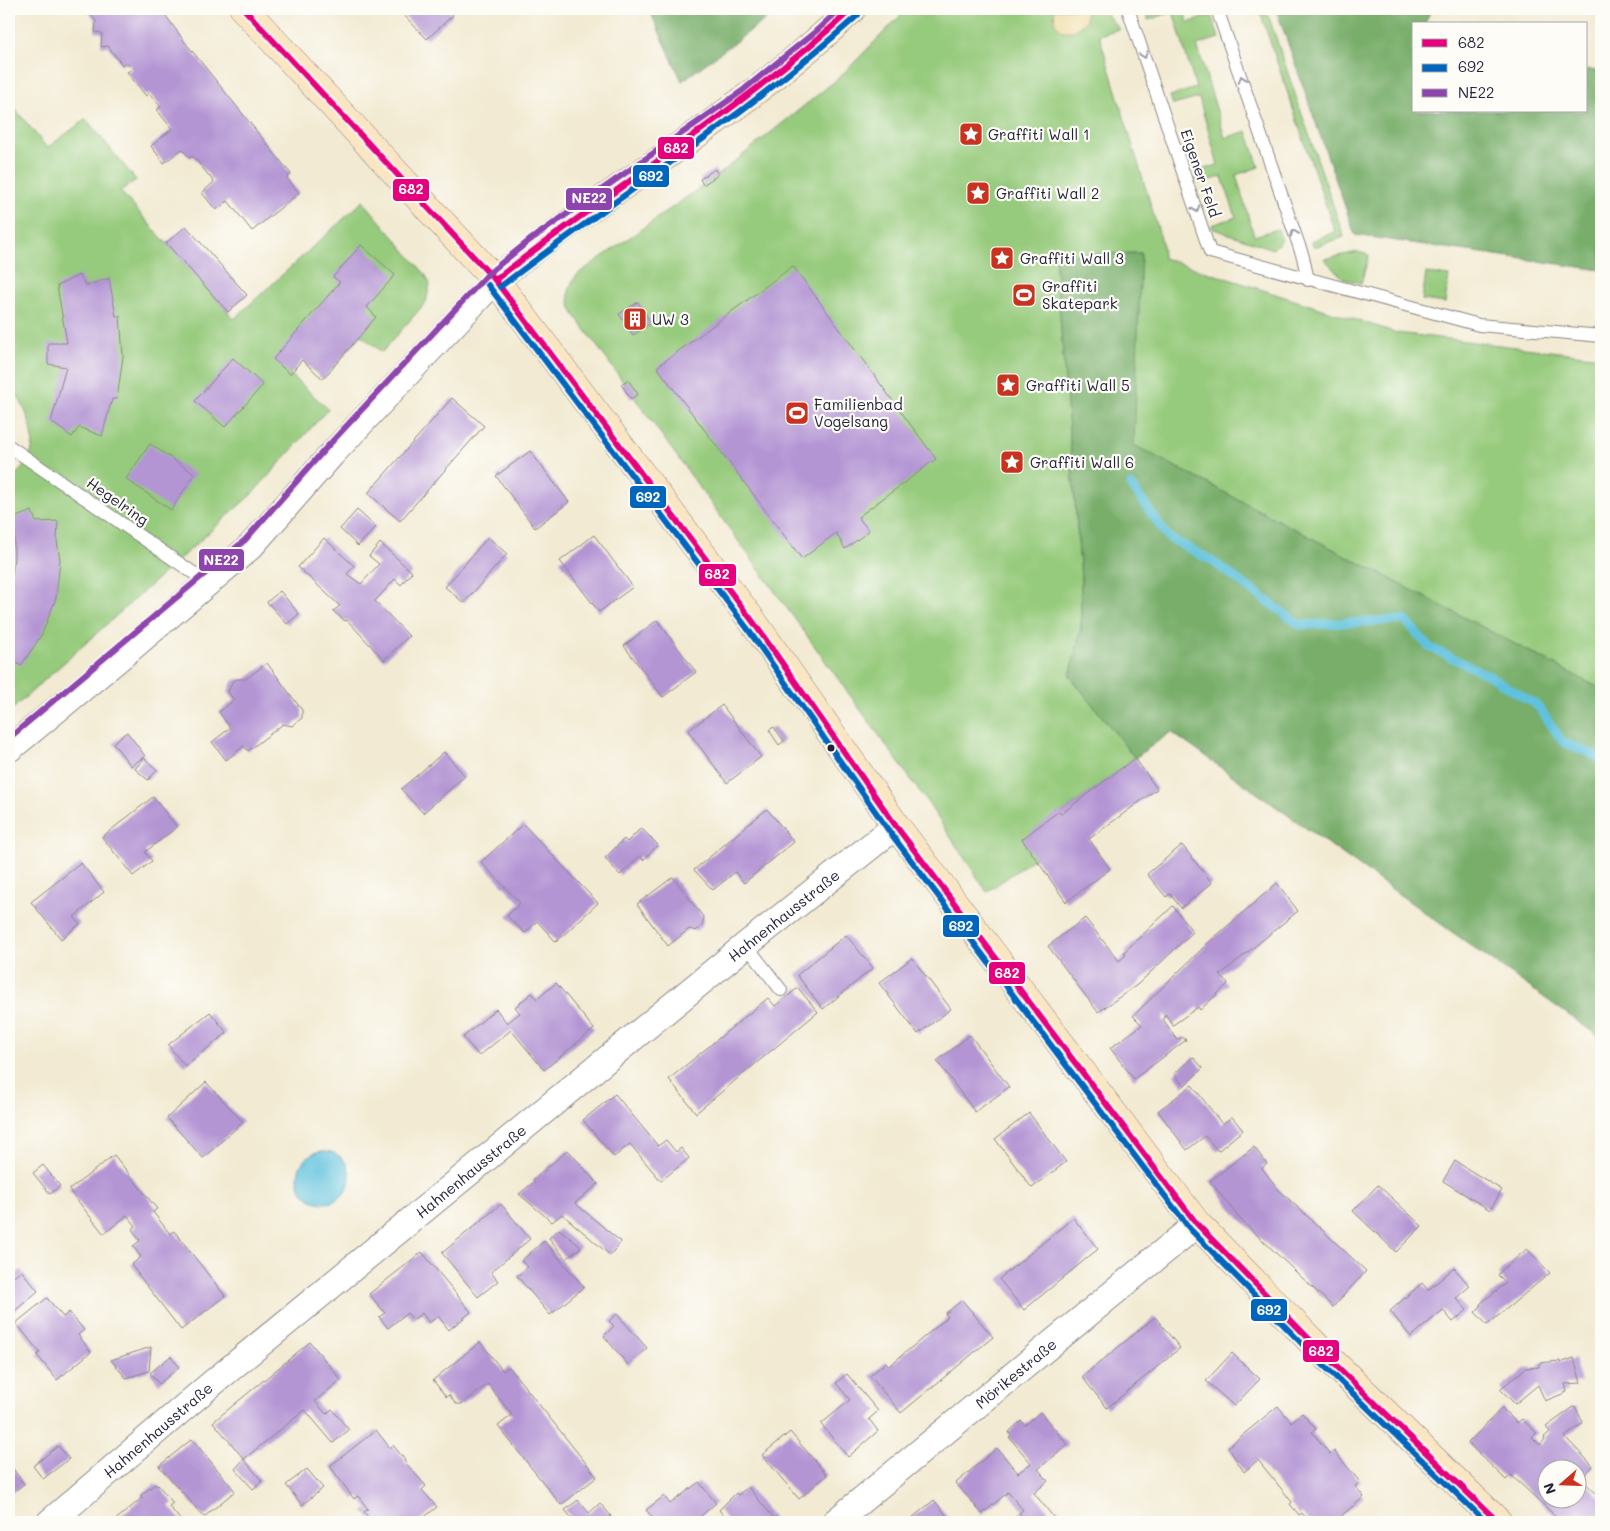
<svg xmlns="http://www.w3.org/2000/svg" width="1610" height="1531" viewBox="0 0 1610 1531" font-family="Mali,sans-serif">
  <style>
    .green { fill: #96ca7b; stroke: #5c765b }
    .forest { fill: #78ae6b; stroke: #4d6853 }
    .sand { fill: #eeda9e; stroke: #887e6c }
    .water { fill: #60c2de; stroke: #41728c }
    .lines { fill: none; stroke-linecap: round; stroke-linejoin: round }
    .stream { stroke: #60c2de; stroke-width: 9 }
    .building { fill: #b495d4; fill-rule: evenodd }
    .lane-casing { stroke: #8a8686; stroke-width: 14 }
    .street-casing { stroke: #8a8686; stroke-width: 28 }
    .secondary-casing { stroke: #8a8686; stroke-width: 29 }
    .lane { stroke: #fff; stroke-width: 12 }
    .street { stroke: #fff; stroke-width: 26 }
    .secondary { stroke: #fbe6c4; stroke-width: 28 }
    .bus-1-casing { stroke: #fdfcf7; stroke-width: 10 }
    .bus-2-casing { stroke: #fdfcf7; stroke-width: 10 }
    .bus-3-casing { stroke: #fdfcf7; stroke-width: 10 }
    .bus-1 { stroke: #e5007d; stroke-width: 6 }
    .bus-2 { stroke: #0065bd; stroke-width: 6 }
    .bus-3 { stroke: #8e44ad; stroke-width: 6 }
    .oneway { stroke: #9c9ca7 }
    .bus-dot { fill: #22223b; stroke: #fdfcf7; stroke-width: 2 }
    .labels { text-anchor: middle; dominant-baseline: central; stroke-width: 4.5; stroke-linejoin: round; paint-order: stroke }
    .poi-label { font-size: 15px; fill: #22223b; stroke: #fdfcf7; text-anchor: start }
    .street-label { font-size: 15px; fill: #22223b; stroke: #fdfcf7 }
    .line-badge { stroke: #fdfcf7; stroke-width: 2 }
    .badge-label { font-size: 14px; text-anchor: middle; font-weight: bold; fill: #fff }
  </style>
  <rect width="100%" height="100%" fill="#fdfcf7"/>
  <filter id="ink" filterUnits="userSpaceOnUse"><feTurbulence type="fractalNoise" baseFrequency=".02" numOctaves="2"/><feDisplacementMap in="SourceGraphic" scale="10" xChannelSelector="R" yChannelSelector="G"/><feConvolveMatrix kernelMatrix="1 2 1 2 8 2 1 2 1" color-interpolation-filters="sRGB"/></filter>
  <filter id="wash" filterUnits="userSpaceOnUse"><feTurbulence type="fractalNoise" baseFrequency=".0096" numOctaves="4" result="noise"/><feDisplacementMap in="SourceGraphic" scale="20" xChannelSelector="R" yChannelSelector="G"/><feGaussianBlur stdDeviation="1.12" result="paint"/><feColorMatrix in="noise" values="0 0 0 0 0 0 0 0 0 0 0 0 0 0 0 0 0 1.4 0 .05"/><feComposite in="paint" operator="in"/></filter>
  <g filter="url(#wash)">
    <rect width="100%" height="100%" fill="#f2ead2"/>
    <g class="green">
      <path d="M907 9H1102L1119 29 1099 35 1162 242 1163 258 1397 333 1601 357V689L1133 445 1141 253 1055 255 1081 578V628L1070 676 1135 758 1061 814 1036 857 987 892 928 803 574 314C566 300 567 286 578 274L718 175 840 77Z"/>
      <path d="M1148 9H1183L1188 23 1211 15 1219 38 1197 45 1225 138 1247 131 1259 167 1236 175 1254 236 1278 229 1282 240 1273 249 1211 228 1212 225 1236 217 1222 177 1197 183 1194 172 1218 165 1199 98 1173 105 1170 96 1196 88 1173 12 1148 20Z"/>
      <path d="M1259 9H1266L1344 237 1314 247 1311 241 1335 232Z"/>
      <path d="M9 101 47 148 86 119 136 180 120 191 234 319 363 201 425 274 430 284 426 302 382 352 361 335 323 379 302 360 290 374 328 409 254 492 9 712V479C52 453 27 412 9 380Z"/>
      <path d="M1358 252 1369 255 1361 283 1344 279 1324 259Z"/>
      <path d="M1426 273 1449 276 1445 303 1422 300Z"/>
    </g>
    <g class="forest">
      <path d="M649 9H780L682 81Z"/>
      <path d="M1276 9H1431L1425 24H1414V111H1586V69L1601 72V270L1355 235Z"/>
      <path d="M1141 253 1134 445 1601 689V1038L1171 732 1135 758 1070 676 1081 628V578L1055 255Z"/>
    </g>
    <path class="sand" d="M1054 9H1086V21L1074 31H1063L1055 24Z"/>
    <circle class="water" cx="324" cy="1177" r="26"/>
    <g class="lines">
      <path class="stream" d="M1131 485 1168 537 1212 561 1300 625 1405 620 1429 647 1488 675 1538 706 1563 742 1601 758"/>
    </g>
    <g id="blocks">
      <g class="building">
        <path d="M86 9H161L184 41 291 174 287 178 299 193 252 231 228 201 216 210 202 193 214 182 193 156 190 158 182 149 164 163 151 146 172 129 157 110 161 107 149 93 146 96 127 72 131 70 130 65 125 63 122 65 108 46 101 47 102 33 95 32 96 21Z"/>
        <path d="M398 9H447L453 15 427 39Z"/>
        <path d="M715 169 718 175 703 185 700 179Z"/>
        <path d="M186 226 247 295 228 312 166 243Z"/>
        <path d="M361 245 395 275 367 307 376 317 323 379 302 360 290 374 273 359 340 282 333 277Z"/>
        <path d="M793 266 936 459 858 517 869 531 845 549 836 533 802 559 657 367Z"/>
        <path d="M79 275 86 286 109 278 116 316H120L123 356 117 399H112L102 436 79 427 72 437 51 422 66 367 48 364V343H67L57 286Z"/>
        <path d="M638 302 651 323 633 335 619 314Z"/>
        <path d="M233 358 263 385 225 427 195 401Z"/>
        <path d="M628 380 638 394 631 399 621 384Z"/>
        <path d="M452 398 484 426 400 521 368 493Z"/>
        <path d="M150 444 195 474 171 510 126 479Z"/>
        <path d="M530 451 569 502 535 528 496 476Z"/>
        <path d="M357 510 376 527 358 546 340 529Z"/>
        <path d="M32 511 36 522 58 521 57 541 60 560 56 598 42 634 21 666 9 658V576H12L14 556V518Z"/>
        <path d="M594 535 633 587 599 612 560 561Z"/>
        <path d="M488 537 507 554 464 603 445 587Z"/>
        <path d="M324 538 354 566 347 574 361 584 379 564 369 556 380 543 412 572 401 585 395 579 375 601 409 636 384 660 347 620 345 621 333 611 340 606 298 567Z"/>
        <path d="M280 591 299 614 287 624 267 602Z"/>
        <path d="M657 620 696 672 663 697 624 646Z"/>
        <path d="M267 663 302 710V718L292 726 283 724 248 751 244 746 226 760 212 742 230 728 219 712 234 700 228 692 232 682 237 679H246Z"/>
        <path d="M722 705 761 757 727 783 688 731Z"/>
        <path d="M774 727 784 741 779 745 769 730Z"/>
        <path d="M127 732 145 756 131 766 113 743Z"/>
        <path d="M444 752 465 776 423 813 401 789Z"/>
        <path d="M144 758 157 770 148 780 135 769Z"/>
        <path d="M1135 758 1157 789 1089 839 1110 869 1066 902 1022 839 1059 811 1061 814Z"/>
        <path d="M153 797 177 827 145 852 152 861 133 876 102 837Z"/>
        <path d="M767 809 794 842 744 883 735 872 713 890 694 870Z"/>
        <path d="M523 824 598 903 556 942 537 921 525 933 507 916 520 903 481 862Z"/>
        <path d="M641 828 658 845 643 860 640 856 620 875 605 858 624 839 627 842Z"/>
        <path d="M1182 845 1212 883 1181 908 1170 894 1166 897 1147 874Z"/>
        <path d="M9 856 14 863 9 868Z"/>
        <path d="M81 863 104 892 74 917 80 924 61 939 31 902Z"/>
        <path d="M673 877 704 918 702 926 696 931 689 929 668 946 637 904Z"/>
        <path d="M1277 883 1298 911 1220 975 1228 984 1200 1010 1198 1007 1173 1025 1165 1014 1163 1019 1177 1040 1182 1037 1186 1040 1134 1079 1110 1048 1142 1025 1133 1016 1207 944Z"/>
        <path d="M1173 906 1193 932 1137 985 1098 1012 1048 946 1085 918 1119 961 1126 955 1124 952Z"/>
        <path d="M846 935 873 968 823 1009 797 975Z"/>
        <path d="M912 958 951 1009 918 1034 879 983Z"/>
        <path d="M556 983 594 1029 544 1070 511 1030 479 1056 463 1037 496 1009 507 1023 520 1013 515 1007 532 993 537 999Z"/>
        <path d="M798 988 818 1012 696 1113 669 1079 768 998 775 1006Z"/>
        <path d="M210 1012 227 1033 185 1066 168 1045Z"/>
        <path d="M970 1035 1009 1087 975 1112 937 1061Z"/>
        <path d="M1193 1057 1203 1068 1184 1086 1174 1074Z"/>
        <path d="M206 1082 243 1122 203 1158 167 1118Z"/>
        <path d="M1192 1085 1222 1124 1232 1117 1243 1130 1218 1151 1205 1136 1187 1150 1158 1111Z"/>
        <path d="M615 1094 658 1146 666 1140 676 1152 681 1148 689 1158 661 1181 630 1144 614 1157 583 1120Z"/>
        <path d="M1029 1113 1066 1162 1032 1188 995 1139Z"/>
        <path d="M1254 1147 1267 1164 1262 1168 1278 1189 1366 1271 1333 1307 1239 1218 1210 1181Z"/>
        <path d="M568 1150 598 1184 575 1203 621 1242 610 1255 562 1214 552 1222 519 1194 534 1182 533 1180Z"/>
        <path d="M114 1155 157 1209 153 1212 170 1234 174 1231 225 1296 181 1330 131 1265 141 1257 133 1246 140 1241 132 1229 136 1226 127 1215 104 1234 69 1190Z"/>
        <path d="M1455 1161 1502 1190 1490 1210 1443 1181Z"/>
        <path d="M43 1165 60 1186 50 1194 33 1173Z"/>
        <path d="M1378 1185 1422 1226 1396 1252 1353 1211Z"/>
        <path d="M501 1204 530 1239 491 1272 498 1281 478 1297 442 1253Z"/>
        <path d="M1073 1218 1098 1249 1024 1310 999 1279Z"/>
        <path d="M559 1229 581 1247 566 1259 549 1238Z"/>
        <path d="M544 1241 584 1287 550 1315 517 1276 528 1267 521 1261Z"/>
        <path d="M1527 1249 1550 1273 1487 1325 1475 1312 1481 1306 1480 1304 1506 1283 1498 1275 1502 1270Z"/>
        <path d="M422 1252 471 1312 449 1330 438 1316 429 1323 422 1313 413 1320 407 1313 388 1328 379 1317 385 1313 369 1294Z"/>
        <path d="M1454 1268 1470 1286 1456 1298 1467 1310 1453 1322 1443 1310 1411 1337 1390 1311 1422 1283 1428 1290Z"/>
        <path d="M21 1270 38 1291 9 1316V1280Z"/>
        <path d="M47 1298 63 1317 69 1312 84 1330 78 1335 91 1352 57 1380 37 1355 40 1353 16 1323Z"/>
        <path d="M962 1300 993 1337 901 1413 870 1376 886 1362 889 1366 948 1317 945 1314Z"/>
        <path d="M617 1314 647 1348 628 1365 604 1336 614 1326 609 1321Z"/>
        <path d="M1155 1317 1180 1348 1107 1408 1082 1377Z"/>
        <path d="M310 1342 341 1380 315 1401 326 1414 332 1409 349 1430 333 1443 305 1410 244 1459 213 1422Z"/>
        <path d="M480 1342 503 1371 509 1367 597 1477 561 1505 498 1426 512 1415 488 1384 462 1404H456L449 1395 446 1397 433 1380Z"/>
        <path d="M151 1347 149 1371 126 1378 111 1360Z"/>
        <path d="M1232 1353 1260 1379 1234 1406 1206 1381Z"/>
        <path d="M171 1356 179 1367 159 1384 150 1373Z"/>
        <path d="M1574 1358 1581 1383 1565 1384 1567 1392 1545 1401 1538 1385 1515 1404 1500 1389 1526 1368 1539 1367V1363L1560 1361V1363Z"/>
        <path d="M847 1374 878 1411 869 1419 878 1431 848 1457 821 1424 850 1400 836 1383Z"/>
        <path d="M1278 1406 1291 1422 1302 1413 1316 1429 1312 1432 1330 1454 1334 1451 1360 1482 1355 1486 1364 1497 1334 1522H1309L1302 1513 1299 1515 1290 1504 1292 1502 1258 1460 1244 1472 1228 1447Z"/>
        <path d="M1575 1406 1583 1423 1565 1437 1593 1466 1581 1479 1601 1498V1522H1562L1511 1475 1506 1480 1468 1443 1502 1408 1517 1423 1522 1419 1537 1433 1532 1437 1540 1445 1545 1439 1544 1437 1550 1432 1546 1427ZM1548 1468H1578V1498H1548Z"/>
        <path d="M1040 1412 1068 1445 1038 1469 1048 1481 1034 1493 1055 1519 1052 1522H1033L1030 1519 1026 1522 1019 1513 1023 1510 1008 1492 982 1514 956 1483 997 1448 1018 1473 1031 1463 1009 1437 1011 1436 1009 1432 1021 1421 1025 1425Z"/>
        <path d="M376 1430 390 1448 393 1445 405 1460 404 1461 426 1486 422 1490 437 1507 418 1522H372L364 1512 368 1509 358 1496 354 1499 330 1466Z"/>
        <path d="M790 1432 827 1475 799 1499 762 1455Z"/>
        <path d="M192 1439 235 1491 204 1517 159 1466Z"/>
        <path d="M58 1446 69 1459 43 1479 33 1466Z"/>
        <path d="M244 1459 262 1481 253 1489 235 1469Z"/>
        <path d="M9 1463 24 1484 9 1495Z"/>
        <path d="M307 1469 323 1488 302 1505 286 1485Z"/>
        <path d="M699 1482 716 1503 694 1522H656L646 1510 664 1496 670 1504Z"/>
        <path d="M155 1484 157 1486 158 1485 173 1503 169 1506 182 1522H113L142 1498 141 1495Z"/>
        <path d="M748 1487 774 1518 769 1522H729L719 1510 736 1493 738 1495Z"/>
        <path d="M578 1500 589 1513 600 1503 611 1516 604 1522H575L565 1510Z"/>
        <path d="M934 1500 952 1522H907Z"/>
      </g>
    </g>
  </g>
  <g filter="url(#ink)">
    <use href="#blocks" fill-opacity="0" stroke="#8a8686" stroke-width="1"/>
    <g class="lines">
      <g class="lane-casing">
        <g id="lane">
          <path d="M1128 9 1210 252 1479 325 1601 336"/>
          <path d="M1217 9 1303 257 1308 280"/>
          <path d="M9 446 208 583"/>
          <path d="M746 945 781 990"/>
        </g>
      </g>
      <g class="street-casing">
        <g id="street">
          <path d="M9 749 130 649 251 546 332 454 495 280"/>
          <path id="s1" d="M50 1522 209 1386 746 945 896 826"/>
          <path id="s2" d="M835 1522 1197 1224"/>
        </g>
      </g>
      <g class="secondary-casing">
        <g id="secondary">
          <path d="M244 9 495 280 754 623 896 826 1197 1224 1318 1348 1498 1522"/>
          <path d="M495 280C611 186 744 113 852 9"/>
        </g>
      </g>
      <use href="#lane" class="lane"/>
      <use href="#street" class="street"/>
      <use href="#secondary" class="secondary"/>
      <g class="bus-1-casing">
        <g id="bus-1">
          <path d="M244 9 495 280 754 623 896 826 1197 1224 1318 1348 1498 1522"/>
          <path d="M495 280C613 188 741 110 852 9"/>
        </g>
      </g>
      <g class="bus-2-casing">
        <g id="bus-2">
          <path d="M488 285 747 628 889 831 1190 1229 1312 1354 1486 1522"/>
          <path d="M500 287C619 195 746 116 858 15"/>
        </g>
      </g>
      <g class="bus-3-casing">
        <path id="bus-3" d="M9 738 245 540 326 448 489 273 530 240 742 91 815 32 840 9"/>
      </g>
      <use href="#bus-1" class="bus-1"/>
      <use href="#bus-2" class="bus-2"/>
      <use href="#bus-3" class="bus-3"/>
    </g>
    <defs><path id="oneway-chevron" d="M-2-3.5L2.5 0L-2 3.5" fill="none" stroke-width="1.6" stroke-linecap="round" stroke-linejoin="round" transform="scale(1.25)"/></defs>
    <g class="oneway">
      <use href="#oneway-chevron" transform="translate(1144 55) rotate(71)"/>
      <use href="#oneway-chevron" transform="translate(1242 79) rotate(-109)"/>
      <use href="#oneway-chevron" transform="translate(1196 209) rotate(71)"/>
      <use href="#oneway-chevron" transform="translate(1294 233) rotate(-109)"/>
    </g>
  </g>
  <defs>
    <g id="sight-square" transform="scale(1.25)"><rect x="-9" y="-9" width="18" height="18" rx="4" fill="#c8321e" stroke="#fdfcf7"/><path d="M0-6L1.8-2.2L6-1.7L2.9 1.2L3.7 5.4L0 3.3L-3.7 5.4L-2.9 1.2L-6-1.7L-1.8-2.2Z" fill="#fff"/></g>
    <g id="stadium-square" transform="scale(1.25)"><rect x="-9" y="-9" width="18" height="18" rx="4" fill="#c8321e" stroke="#fdfcf7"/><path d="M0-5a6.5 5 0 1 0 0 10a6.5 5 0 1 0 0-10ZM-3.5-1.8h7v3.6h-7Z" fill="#fff"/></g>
    <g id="building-square" transform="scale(1.25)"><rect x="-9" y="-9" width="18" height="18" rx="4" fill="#c8321e" stroke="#fdfcf7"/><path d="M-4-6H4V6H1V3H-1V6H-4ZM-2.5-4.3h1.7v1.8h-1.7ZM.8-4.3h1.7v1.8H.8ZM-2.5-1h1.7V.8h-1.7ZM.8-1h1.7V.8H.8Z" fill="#fff"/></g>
  </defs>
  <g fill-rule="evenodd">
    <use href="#sight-square" x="971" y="134"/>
    <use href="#sight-square" x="978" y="193"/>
    <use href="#sight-square" x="1002" y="258"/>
    <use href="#stadium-square" x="1024" y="295"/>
    <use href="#building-square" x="635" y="319"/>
    <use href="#sight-square" x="1008" y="385"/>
    <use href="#stadium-square" x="797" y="413"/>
    <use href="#sight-square" x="1012" y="462"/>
  </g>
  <circle class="bus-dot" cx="831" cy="748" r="4.5"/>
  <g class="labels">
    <g class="poi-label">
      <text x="988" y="134">Graffiti Wall 1</text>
      <text x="996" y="193">Graffiti Wall 2</text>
      <text x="1020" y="258">Graffiti Wall 3</text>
      <text x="1042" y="286">Graffiti<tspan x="1042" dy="17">Skatepark</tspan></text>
      <text x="652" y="319">UW 3</text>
      <text x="1026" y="385">Graffiti Wall 5</text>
      <text x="814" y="404">Familienbad<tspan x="814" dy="17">Vogelsang</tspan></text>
      <text x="1030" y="462">Graffiti Wall 6</text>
    </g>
    <g class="street-label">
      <text transform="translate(1201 173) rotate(71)">Eigener Feld</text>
      <text transform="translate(118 501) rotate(35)">Hegelring</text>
      <text stroke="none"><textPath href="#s1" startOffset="952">Hahnenhausstraße</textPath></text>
      <text stroke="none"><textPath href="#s1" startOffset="548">Hahnenhausstraße</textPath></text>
      <text stroke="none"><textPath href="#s2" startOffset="234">Mörikestraße</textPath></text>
      <text stroke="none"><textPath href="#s1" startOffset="142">Hahnenhausstraße</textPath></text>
    </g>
  </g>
  <g class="line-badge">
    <rect x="657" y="136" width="38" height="24" rx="5" fill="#e5007d"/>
    <rect x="632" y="164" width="38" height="24" rx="5" fill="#0065bd"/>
    <rect x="392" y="178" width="38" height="24" rx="5" fill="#e5007d"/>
    <rect x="565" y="187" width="48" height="24" rx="5" fill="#8e44ad"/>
    <rect x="629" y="485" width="38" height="24" rx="5" fill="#0065bd"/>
    <rect x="198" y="548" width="47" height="24" rx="5" fill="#8e44ad"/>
    <rect x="698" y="563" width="39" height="24" rx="5" fill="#e5007d"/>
    <rect x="942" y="914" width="38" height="24" rx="5" fill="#0065bd"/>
    <rect x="988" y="961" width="38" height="24" rx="5" fill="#e5007d"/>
    <rect x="1250" y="1298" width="38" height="24" rx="5" fill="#0065bd"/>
    <rect x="1302" y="1339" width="38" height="24" rx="5" fill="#e5007d"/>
  </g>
  <g class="badge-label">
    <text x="676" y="153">682</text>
    <text x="651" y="181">692</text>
    <text x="411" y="194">682</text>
    <text x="589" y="203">NE22</text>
    <text x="648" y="502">692</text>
    <text x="221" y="565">NE22</text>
    <text x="717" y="579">682</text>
    <text x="961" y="931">692</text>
    <text x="1007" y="978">682</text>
    <text x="1269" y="1315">692</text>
    <text x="1321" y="1356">682</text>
  </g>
  <rect width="1610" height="1531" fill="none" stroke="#fdfcf7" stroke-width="30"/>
  <rect x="1412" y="22" width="175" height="90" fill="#fdfcf7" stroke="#a5a5ac"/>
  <rect x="1422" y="39" width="25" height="8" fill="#e5007d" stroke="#a5a5ac"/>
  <text x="1458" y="48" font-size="15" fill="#22223b">682</text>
  <rect x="1422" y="64" width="25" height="8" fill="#0065bd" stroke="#a5a5ac"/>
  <text x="1458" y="72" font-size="15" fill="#22223b">692</text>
  <rect x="1422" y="89" width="25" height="8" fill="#8e44ad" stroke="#a5a5ac"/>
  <text x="1458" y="98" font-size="15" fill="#22223b">NE22</text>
  <g transform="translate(1562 1484) rotate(250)"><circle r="24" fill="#fdfcf7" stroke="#a5a5ac"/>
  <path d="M0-4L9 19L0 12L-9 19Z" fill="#c8321e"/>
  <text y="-8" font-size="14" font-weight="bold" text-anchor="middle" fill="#22223b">N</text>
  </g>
</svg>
